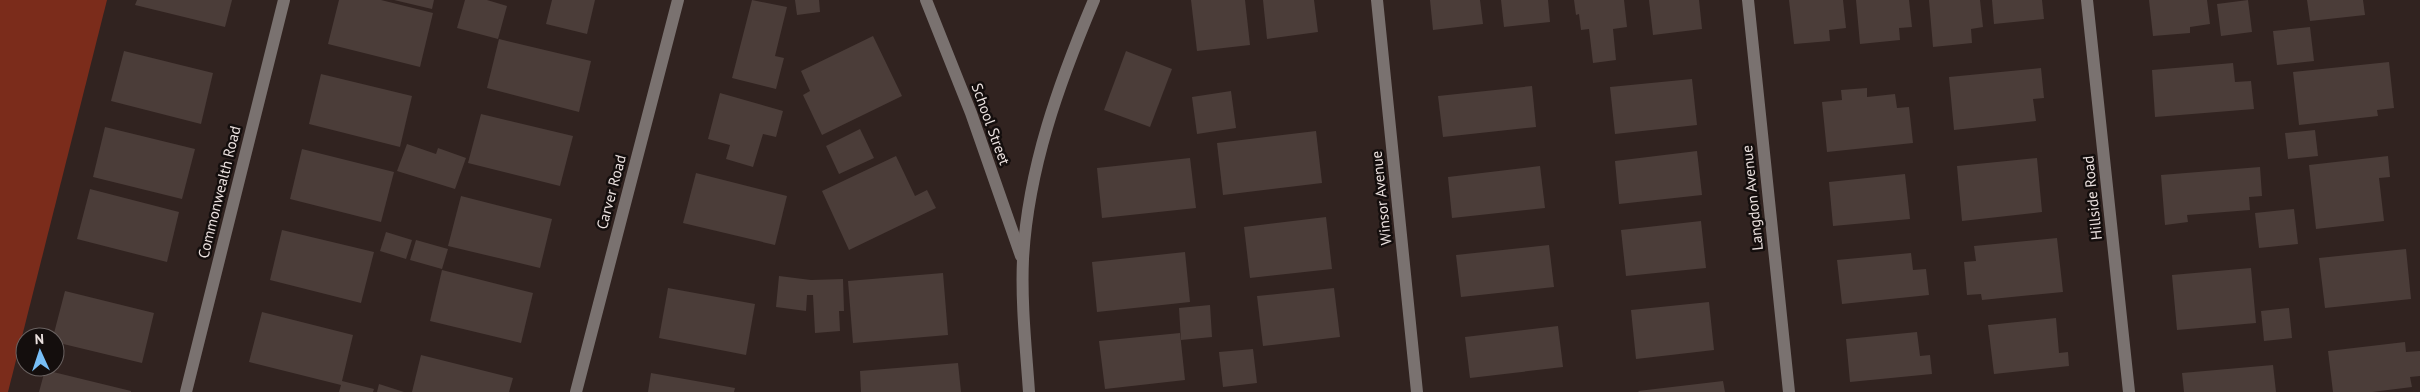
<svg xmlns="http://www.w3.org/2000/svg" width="2420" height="392" viewBox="0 0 2420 392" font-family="'PT Sans',sans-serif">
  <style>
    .green { fill: #7b2c1b }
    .building { fill: #4b3d39 }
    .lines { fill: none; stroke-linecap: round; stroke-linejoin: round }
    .minor { stroke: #7a7270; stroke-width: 12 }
    .labels { text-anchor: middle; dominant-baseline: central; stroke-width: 5; stroke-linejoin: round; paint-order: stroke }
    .street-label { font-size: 15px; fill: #ebe1df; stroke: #140e0d }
  </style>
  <rect width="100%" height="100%" fill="#312320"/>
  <path class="green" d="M0 0H107L8 392H0Z"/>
  <g class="building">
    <path d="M137 0H232L225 27 135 5Z"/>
    <path d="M339 0H381L433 13 420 67 328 44Z"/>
    <path d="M394 0H434L432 9Z"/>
    <path d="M465 0H487L507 6 498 39 457 28Z"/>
    <path d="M552 0H595L587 34 546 24Z"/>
    <path d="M752 0 787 7 775 56 784 58 776 89 732 78Z"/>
    <path d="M795 0H819L820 12 797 15Z"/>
    <path d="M1191 0H1245L1250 45 1197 51Z"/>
    <path d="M1263 0H1314L1318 32 1267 39Z"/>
    <path d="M1430 0H1480L1483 24 1433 30Z"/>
    <path d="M1501 0H1548L1550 22 1504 27Z"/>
    <path d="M1574 0H1624L1627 27 1613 29 1616 60 1593 63 1589 29 1581 30 1579 14 1576 15Z"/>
    <path d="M1649 0H1699L1702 29 1653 35Z"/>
    <path d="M1789 0H1843L1846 28 1829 30 1830 41 1794 44Z"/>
    <path d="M1856 0H1909L1912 27 1899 28 1900 40 1860 44Z"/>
    <path d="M1929 0H1980L1983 27 1971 29 1972 43 1933 47Z"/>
    <path d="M1992 0H2042L2044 19 1994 24Z"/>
    <path d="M2149 0H2207L2210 24 2190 27V33L2153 36Z"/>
    <path d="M2248 0 2252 32 2221 36 2217 4Z"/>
    <path d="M2307 0H2363L2365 15 2310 21Z"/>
    <path d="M2310 27 2314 61 2277 65 2273 31Z"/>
    <path d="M873 36 902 96 822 135 803 95 810 91 801 71Z"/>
    <path d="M499 39 591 61 579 112 487 88Z"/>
    <path d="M124 51 213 73 201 124 111 101Z"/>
    <path d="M1126 51 1172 69 1150 127 1104 110Z"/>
    <path d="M2389 62 2394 108 2377 110 2378 116 2299 125 2293 72Z"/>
    <path d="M2233 63 2235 82 2251 81 2254 109 2155 117 2152 70Z"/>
    <path d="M2041 68 2044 98 2033 99 2036 121 1954 130 1949 77Z"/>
    <path d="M321 74 412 96 400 147 309 124Z"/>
    <path d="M1692 79 1697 125 1615 134 1610 87Z"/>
    <path d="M1532 86 1536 127 1443 137 1438 96Z"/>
    <path d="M1867 88V97L1895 94 1897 108 1909 107 1913 143 1827 152 1822 102 1842 100 1841 90Z"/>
    <path d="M1231 91 1236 128 1197 134 1192 97Z"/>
    <path d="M720 93 783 111 776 137 763 134 753 167 726 159 730 145 708 139Z"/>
    <path d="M481 114 573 136 560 186 468 163Z"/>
    <path d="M105 127 195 149 182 199 93 177Z"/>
    <path d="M860 129 874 158 839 174 826 146Z"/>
    <path d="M2315 130 2318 156 2288 159 2285 133Z"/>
    <path d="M1316 131 1322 183 1223 195 1217 143Z"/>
    <path d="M407 144 436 154 438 148 466 158 455 189 397 171Z"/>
    <path d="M302 149 394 172 381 222 290 199Z"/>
    <path d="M1697 151 1702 195 1619 204 1615 161Z"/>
    <path d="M896 156 915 196 927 190 936 208 849 250 822 191Z"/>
    <path d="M2388 156 2390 177 2379 178 2384 221 2316 229 2309 165Z"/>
    <path d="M1190 158 1196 208 1102 218 1097 168Z"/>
    <path d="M2037 158 2042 212 1962 221 1957 166Z"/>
    <path d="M1540 166 1545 208 1452 218 1448 177Z"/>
    <path d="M2260 167 2262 196 2249 197 2250 210 2187 215 2188 222 2165 225 2161 175Z"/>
    <path d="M696 173 787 196 775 245 683 223Z"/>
    <path d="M1905 174 1910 219 1833 226 1829 182Z"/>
    <path d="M90 189 179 212 167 262 77 239Z"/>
    <path d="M461 196 552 219 540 268 448 246Z"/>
    <path d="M2294 209 2298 244 2259 248 2255 213Z"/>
    <path d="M1326 217 1332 269 1250 278 1244 227Z"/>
    <path d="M1701 221 1706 268 1626 276 1621 230Z"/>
    <path d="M282 230 374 252 361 303 270 280Z"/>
    <path d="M386 232 412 240 406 259 380 251Z"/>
    <path d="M2057 238 2063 292 1982 300 1981 294 1967 295 1964 262 1976 261 1974 246Z"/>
    <path d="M416 240 448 249 442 269 410 260Z"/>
    <path d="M1549 245 1554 287 1461 297 1456 255Z"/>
    <path d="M2406 249 2411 299 2325 308 2319 258Z"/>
    <path d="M1185 252 1190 302 1097 312 1092 262Z"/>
    <path d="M1911 253 1913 270 1926 269 1929 295 1842 304 1837 260Z"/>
    <path d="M2251 268 2256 323 2177 330 2172 275Z"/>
    <path d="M442 270 533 293 521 343 430 321Z"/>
    <path d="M943 273 948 335 853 343 848 281Z"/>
    <path d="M779 276 811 280 843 279 844 311H839L840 331 815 333 813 295H807L806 311 776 307Z"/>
    <path d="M668 288 755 304 746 355 659 338Z"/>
    <path d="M1334 288 1340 337 1263 346 1257 296Z"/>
    <path d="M65 291 154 313 142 363 55 342V337H53Z"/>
    <path d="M1709 302 1714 350 1636 359 1631 310Z"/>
    <path d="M1210 305 1212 337 1181 340 1179 308Z"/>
    <path d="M2289 308 2292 338 2264 341 2261 311Z"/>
    <path d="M262 312 353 335 342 381 374 389 373 392H339L341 385 249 362Z"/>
    <path d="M2056 318 2059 353 2068 352 2069 366 1994 374 1988 325Z"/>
    <path d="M1558 326 1563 367 1470 378 1465 337Z"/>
    <path d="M1917 332 1920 356 1930 355 1932 374 1850 382 1846 339Z"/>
    <path d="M1180 333 1185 380 1105 389 1099 341Z"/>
    <path d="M2405 342 2406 352 2420 351V376L2410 377 2412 387 2372 392H2333L2328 351Z"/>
    <path d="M1253 349 1257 383 1223 387 1219 352Z"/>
    <path d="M421 355 513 378 509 392H412Z"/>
    <path d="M958 363 961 392H861L860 371Z"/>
    <path d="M2273 365 2276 392H2184L2182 373Z"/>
    <path d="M45 370 131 391V392H39Z"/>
    <path d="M651 373 735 388 734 392H648Z"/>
    <path d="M1723 381 1725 392H1639L1638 391Z"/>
    <path d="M379 384 404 392H377Z"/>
  </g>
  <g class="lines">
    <g class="minor">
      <path d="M926 0 971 113 1021 256"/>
      <path d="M1377 0 1417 392"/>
      <path d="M1748 0 1789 392"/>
      <path d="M2087 0 2129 392"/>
      <path d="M186 392 284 0"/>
      <path d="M576 392 678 0"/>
      <path d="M1029 392C1026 348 1021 303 1023 259 1028 168 1059 83 1094 0"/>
    </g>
  </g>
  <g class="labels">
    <g class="street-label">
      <text transform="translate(991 124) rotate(70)">School Street</text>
      <text transform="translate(219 192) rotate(-76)">Commonwealth Road</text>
      <text transform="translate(611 192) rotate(-75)">Carver Road</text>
      <text transform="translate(1381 198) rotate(-96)">Winsor Avenue</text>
      <text transform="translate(1752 198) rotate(-96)">Langdon Avenue</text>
      <text transform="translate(2092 198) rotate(-96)">Hillside Road</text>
    </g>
  </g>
  <g transform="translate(40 352) rotate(357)"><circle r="24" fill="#140e0d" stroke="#6a6261"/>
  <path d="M0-4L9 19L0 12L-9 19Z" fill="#78bff7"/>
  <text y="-8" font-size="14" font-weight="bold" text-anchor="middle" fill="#ebe1df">N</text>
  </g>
</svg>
